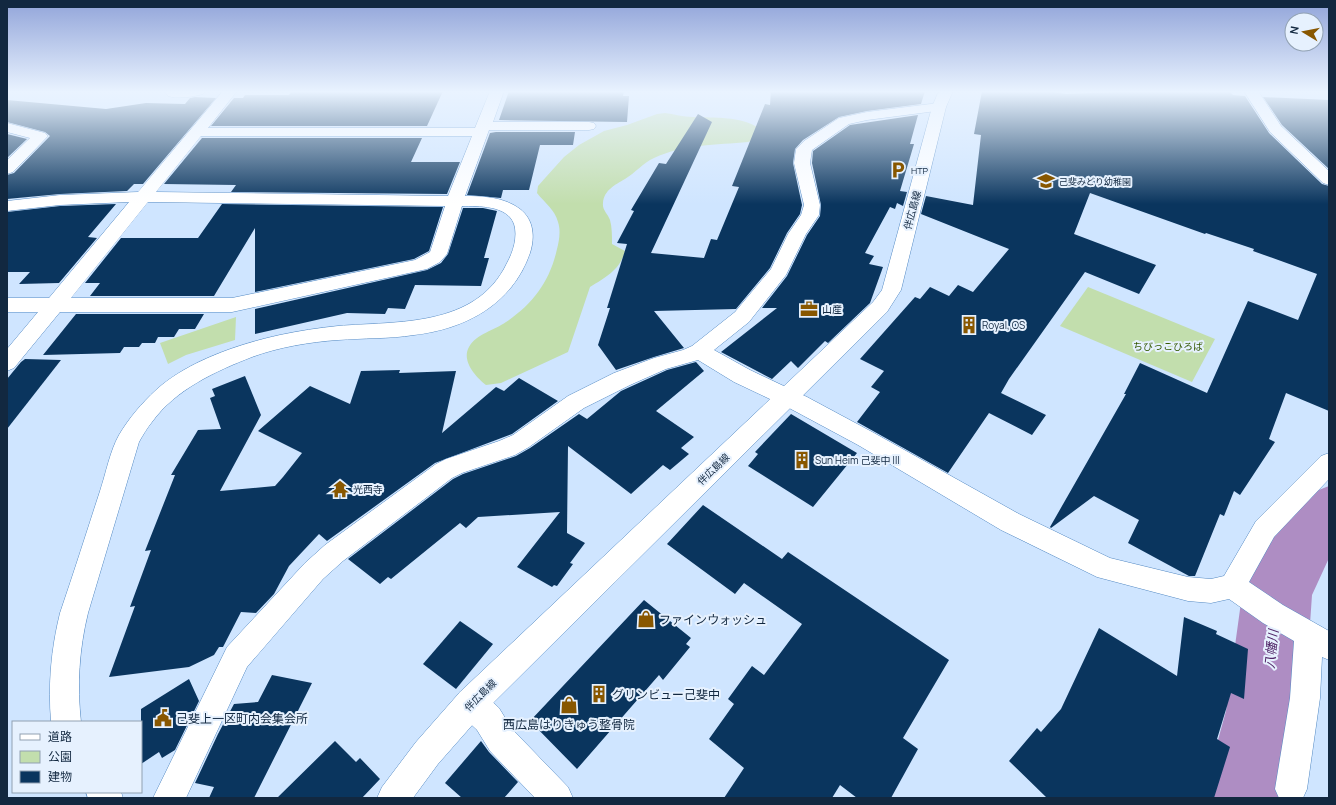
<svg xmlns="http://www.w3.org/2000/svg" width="1336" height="805" viewBox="0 0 1336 805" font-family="Manrope,'Noto Sans JP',sans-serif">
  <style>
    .green { fill: #c2dead }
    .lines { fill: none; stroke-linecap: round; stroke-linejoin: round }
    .river { fill: #ae8dc3; fill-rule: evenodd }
    .building { fill: #0a355e }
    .minor-casing { stroke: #5389c3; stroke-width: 1 }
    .major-casing { stroke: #5389c3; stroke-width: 1 }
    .minor { fill: #fff; fill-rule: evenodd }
    .major { fill: #fff; fill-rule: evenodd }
    .labels { text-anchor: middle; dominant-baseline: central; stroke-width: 4; stroke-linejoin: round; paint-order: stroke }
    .far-poi-label { font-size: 9px; fill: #122840; stroke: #e6f1fe; text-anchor: start }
    .street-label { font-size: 10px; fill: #122840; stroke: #e6f1fe }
    .poi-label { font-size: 10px; fill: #122840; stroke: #e6f1fe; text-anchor: start }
    .park-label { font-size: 10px; fill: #345900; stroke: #e6f1fe }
    .near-poi-label { font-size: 12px; fill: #122840; stroke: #e6f1fe; text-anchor: start }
    .near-water-label { font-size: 13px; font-style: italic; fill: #512668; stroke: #e6f1fe }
  </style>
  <rect width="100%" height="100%" fill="#cfe5ff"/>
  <g class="green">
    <path d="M665 113C674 114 683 117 693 117 716 118 739 116 759 128L756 139 748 142C716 145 684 144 654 158 643 163 635 173 625 179 615 185 604 190 603 203 602 210 608 214 610 220 612 227 612 236 612 244L625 251C620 270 606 277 590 287L568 352 501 383 486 385C476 377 461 361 469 347 476 334 495 330 506 322 533 304 550 281 557 249 559 241 561 231 558 222 555 210 545 203 537 193L538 186 546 177 564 157 579 145 604 131 627 125 657 114Z"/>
    <path d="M1088 287 1215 339 1192 382 1060 326Z"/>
    <path d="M236 317 235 340 186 355 168 364 160 343Z"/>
  </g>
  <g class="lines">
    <path class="river" d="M1329 486V558L1312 595 1304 711 1286 798H1202L1226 711 1242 595 1281 519 1306 495Z"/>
  </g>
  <g class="building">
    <path d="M292 91H443L427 126H211L234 98H243L245 95H289Z"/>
    <path d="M509 91H624L623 96H629L627 122 499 120Z"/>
    <path d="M771 91H925L921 104 867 111 839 117 803 140 795 149 793 163 802 205 800 214 787 233 770 268 736 309 654 311 684 348 654 357 616 370 598 345 610 308H607L627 244 617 243 634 211 631 210 659 163 666 164 698 114 712 122 651 253 704 258 711 239 717 240 739 187 732 186 765 104 770 105Z"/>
    <path d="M982 91H1048L1066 94 1117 92 1116 91H1229L1233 95 1245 96 1269 133 1322 184 1329 186V411L1286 393 1269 439 1275 442 1240 495 1234 491 1224 516 1220 514 1195 576H1189L1128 543 1139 520 1094 496 1051 528 1050 527 1126 394H1124L1140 363 1207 393 1248 301 1298 320 1317 274 1253 251 1254 249 1206 233 1205 234 1090 193 1074 234 1156 265 1139 294 1085 272 1009 379 1001 393 1046 415 1032 435 989 413 948 473 857 422 880 392 871 387 884 371 860 359 915 297 920 299 930 287 949 296 958 285 973 292 1009 249 921 214 926 196 973 205 981 135 974 134Z"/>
    <path d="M195 97 216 98 143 184H134L127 191 60 194 7 199V175L14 173 50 136 45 132 7 122V100L106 109 146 103 185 104 190 98Z"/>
    <path d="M1263 97 1329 100V169L1282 125Z"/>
    <path d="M918 115 910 144H914L900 191 907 192 903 206 897 203 895 209 890 207 865 253 874 256 869 264 883 267 870 303 828 343 825 341 798 368 791 361 772 379 721 352 777 308H762L787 276 807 235 820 216 821 205 812 163 813 151 850 125Z"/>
    <path d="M496 132H575L573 145H540L529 190H503L501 198 467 195 490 133Z"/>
    <path d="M7 134 27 139 7 158Z"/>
    <path d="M202 138H422L411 162H460L447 194 231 192 236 185 164 184Z"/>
    <path d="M116 204 88 237 97 238 59 283 19 284 30 272H7V212L60 206Z"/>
    <path d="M222 204 443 207 429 251 414 259 255 292V228L214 296H90L100 283H85L121 238H198Z"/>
    <path d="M463 208H483L497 211 484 258H489L481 286 415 285 405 309 388 308 385 314 347 313 255 334V309L427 270 441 263 448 254Z"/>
    <path d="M76 314H204L195 329H179L174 337H158L155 343H142L139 347H124L120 353 43 355Z"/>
    <path d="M25 359 61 360 7 429V379L21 362Z"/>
    <path d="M696 362 704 371 656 411 694 437 681 448 689 454 670 470 663 465 631 494 568 446 567 533 585 543 570 563 573 564 557 586 554 585 552 587 517 567 560 512 478 517 466 528 460 523 391 579 388 577 380 584 348 559 453 479 463 474 516 456 530 448 579 414 587 419 621 391 667 370Z"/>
    <path d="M400 370 399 373 456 371 442 433 496 387 504 391 519 378 558 401 512 434 435 463 327 541 319 534 289 566 274 594 256 613 241 612 223 647H219L214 655 189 667 109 677 135 606 130 607 151 550 145 551 175 475H171L198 430 221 429 210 398 215 396 212 389 245 376 261 415 220 491 275 486 283 477 302 453 258 431 310 386 350 404 361 371Z"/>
    <path d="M791 414 857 453 813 507 748 466 758 454 755 452Z"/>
    <path d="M703 505 782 559 788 552 949 660 903 738 918 749 891 798H857L840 785 832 798H724L744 768 709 739 734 704 728 699 752 666 764 675 802 624 744 583 735 594 667 544Z"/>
    <path d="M644 600 691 638 686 644 690 647 663 680 659 675 577 769 530 721Z"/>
    <path d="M1184 617 1217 631 1216 634 1248 649 1244 699 1231 693 1217 739 1230 747 1214 798H1047L1009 761 1037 728 1041 732 1061 709 1099 628 1177 676Z"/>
    <path d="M460 621 493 644 456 689 423 664Z"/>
    <path d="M272 675 312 683 254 798H209L214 787 195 783 218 734 234 704 258 702Z"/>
    <path d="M189 679 199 701 175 750 162 758 159 752 141 764V709Z"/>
    <path d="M335 741 356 762 360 758 380 779 362 798H277Z"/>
    <path d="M481 741 489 752 518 782 504 798H462L445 783Z"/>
  </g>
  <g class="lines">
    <g class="minor-casing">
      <g id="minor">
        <path d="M167 91H205L203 94C193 97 178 99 168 96L166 93Z"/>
        <path d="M223 91H237L208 128H475L490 91H504L493 122H589L594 123 596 126 594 129 589 130H489L465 196C483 196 504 197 520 209 534 220 535 237 530 253 512 305 465 329 414 335 389 339 363 338 338 340 310 342 279 347 252 357 216 371 176 389 152 422 147 428 143 435 139 442L88 613C79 650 77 685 81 722H51C48 685 51 649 60 613 74 572 87 531 100 491 106 473 110 451 119 435 129 418 142 403 156 390 188 361 239 344 280 335 299 331 318 328 338 326 397 321 476 328 507 263 513 252 518 237 514 224 507 205 478 206 462 206L447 254 440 262 427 269 232 312H60L14 368 7 371V349L38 312H7V298H49L129 202 60 205 7 211V201L60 195 138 192ZM201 136H472L448 196 156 192ZM148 202 445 206 430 252 415 260 232 298H71Z"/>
        <path d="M1244 91H1258L1281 126 1329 171V185L1323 183 1270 132Z"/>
        <path d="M939 103 944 104 946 107 944 110 867 120 849 124 812 150 810 163 820 205 819 215 806 234 786 275 749 322 714 350 750 370 807 397 874 433 1019 514 1110 558 1188 577 1211 579 1224 576 1256 521 1321 456 1329 453V479L1274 537 1249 582 1283 605 1329 631V660L1322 657 1320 698 1307 789 1303 798H1279L1275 789 1290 698 1294 641 1263 623 1229 599 1211 603 1188 601 1097 577 1001 530 858 445 791 409 734 382 698 360 666 369 630 385 584 408 529 447 515 455 462 473 452 478 343 561 323 579 247 667 186 798H153L227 647 305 563 325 545 436 464 446 459 499 441 513 435 568 396 614 373 654 358 683 350 692 346 735 312 771 269 788 234 801 215 804 205 794 163 796 149 804 141 839 118 867 112Z"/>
        <path d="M7 123 45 133 48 136 13 172 7 174V160L30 138 7 132Z"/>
        <path d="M471 688 482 692 499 708 512 729 568 787 573 798H535L490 751 477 730 460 714 456 703 460 692Z"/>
        <path d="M86 792H121L123 798H88Z"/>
      </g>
    </g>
    <g class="major-casing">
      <path id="major" d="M939 91H953L946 107 901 290 887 312 482 714 438 764 413 798H377L382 787 416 742 460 692 873 302 882 290 932 107Z"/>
    </g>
    <use href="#minor" class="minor"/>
    <use href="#major" class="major"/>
  </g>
  <linearGradient id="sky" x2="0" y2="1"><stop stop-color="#91a4d9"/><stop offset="0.45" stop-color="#e9f3ff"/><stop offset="1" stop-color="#e9f3ff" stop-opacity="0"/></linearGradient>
  <rect width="1336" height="204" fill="url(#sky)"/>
  <defs>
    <g id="parking-bare" transform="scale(1.38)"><path d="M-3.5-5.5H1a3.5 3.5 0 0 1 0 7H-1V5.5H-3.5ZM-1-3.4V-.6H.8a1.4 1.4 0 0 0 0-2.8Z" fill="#885700" stroke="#e6f1fe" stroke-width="2.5" paint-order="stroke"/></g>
    <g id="school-bare" transform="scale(1.38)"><path d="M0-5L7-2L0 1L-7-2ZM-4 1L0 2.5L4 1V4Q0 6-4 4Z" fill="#885700" stroke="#e6f1fe" stroke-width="2.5" paint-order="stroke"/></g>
    <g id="office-bare" transform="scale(1.38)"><path d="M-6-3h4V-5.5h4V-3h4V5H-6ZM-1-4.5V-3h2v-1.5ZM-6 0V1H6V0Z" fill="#885700" stroke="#e6f1fe" stroke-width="2.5" paint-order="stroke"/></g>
    <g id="building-bare" transform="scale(1.38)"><path d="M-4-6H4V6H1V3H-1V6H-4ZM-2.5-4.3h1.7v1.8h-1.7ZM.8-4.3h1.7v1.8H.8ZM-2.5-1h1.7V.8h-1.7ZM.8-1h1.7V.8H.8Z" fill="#885700" stroke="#e6f1fe" stroke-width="2.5" paint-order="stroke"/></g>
    <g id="temple-bare" transform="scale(1.38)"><path d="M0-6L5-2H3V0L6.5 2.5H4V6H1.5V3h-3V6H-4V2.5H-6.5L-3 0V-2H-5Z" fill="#885700" stroke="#e6f1fe" stroke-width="2.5" paint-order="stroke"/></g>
    <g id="shop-bare" transform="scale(1.38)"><path d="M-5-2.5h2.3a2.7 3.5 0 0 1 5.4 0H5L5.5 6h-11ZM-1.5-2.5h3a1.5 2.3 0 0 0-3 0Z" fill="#885700" stroke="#e6f1fe" stroke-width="2.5" paint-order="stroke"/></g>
    <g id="civic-bare" transform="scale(1.38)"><path d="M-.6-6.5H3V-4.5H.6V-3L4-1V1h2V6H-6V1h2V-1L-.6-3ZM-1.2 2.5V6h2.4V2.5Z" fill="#885700" stroke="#e6f1fe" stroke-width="2.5" paint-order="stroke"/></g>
  </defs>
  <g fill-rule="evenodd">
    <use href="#parking-bare" x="898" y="170"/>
    <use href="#school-bare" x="1046" y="181"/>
    <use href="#office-bare" x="809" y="309"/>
    <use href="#building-bare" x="969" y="325"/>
    <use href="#building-bare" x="802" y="460"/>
    <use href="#temple-bare" x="340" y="489"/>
    <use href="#shop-bare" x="646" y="619"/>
    <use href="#building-bare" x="599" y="694"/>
    <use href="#shop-bare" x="569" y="705"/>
    <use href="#civic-bare" x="163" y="718"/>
  </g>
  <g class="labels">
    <g class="far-poi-label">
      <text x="911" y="170">HTP</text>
      <text x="1059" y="181">己斐みどり幼稚園</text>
    </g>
    <g class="street-label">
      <text transform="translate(912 210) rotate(-75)">伴広島線</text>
      <text transform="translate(713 469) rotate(-44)">伴広島線</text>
      <text transform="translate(480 695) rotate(-45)">伴広島線</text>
    </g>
    <g class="poi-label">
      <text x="822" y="309">山産</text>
      <text x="982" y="325">Royal, OS</text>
      <text x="815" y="460">Sun Heim 己斐中 III</text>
      <text x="353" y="489">光西寺</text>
    </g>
    <g class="park-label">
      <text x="1168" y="346">ちびっこひろば</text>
    </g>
    <g class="near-poi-label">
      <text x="659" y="619">ファインウォッシュ</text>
      <text x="612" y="694">グリンビュー己斐中</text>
      <text x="176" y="718">己斐上一区町内会集会所</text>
      <text x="569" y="724" text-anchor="middle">西広島はりきゅう整骨院</text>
    </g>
    <g class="near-water-label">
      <text transform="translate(1271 649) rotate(-84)">八幡川</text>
    </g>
  </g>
  <rect width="1336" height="805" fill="none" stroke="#122840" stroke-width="16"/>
  <rect x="12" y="721" width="130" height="72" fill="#e6f1fe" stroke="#91a1b2"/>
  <rect x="20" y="734" width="20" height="6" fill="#ffffff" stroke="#91a1b2"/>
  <text x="48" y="741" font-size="12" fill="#122840">道路</text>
  <rect x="20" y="751" width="20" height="12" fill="#c2dead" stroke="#91a1b2"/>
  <text x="48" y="761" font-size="12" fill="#122840">公園</text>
  <rect x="20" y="771" width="20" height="12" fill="#0a355e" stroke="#91a1b2"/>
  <text x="48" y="781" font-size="12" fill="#122840">建物</text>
  <g transform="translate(1304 32) rotate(280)"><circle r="19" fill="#e6f1fe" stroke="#91a1b2"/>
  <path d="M0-3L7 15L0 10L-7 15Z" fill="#885700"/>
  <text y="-6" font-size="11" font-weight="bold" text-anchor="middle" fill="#122840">N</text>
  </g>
</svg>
